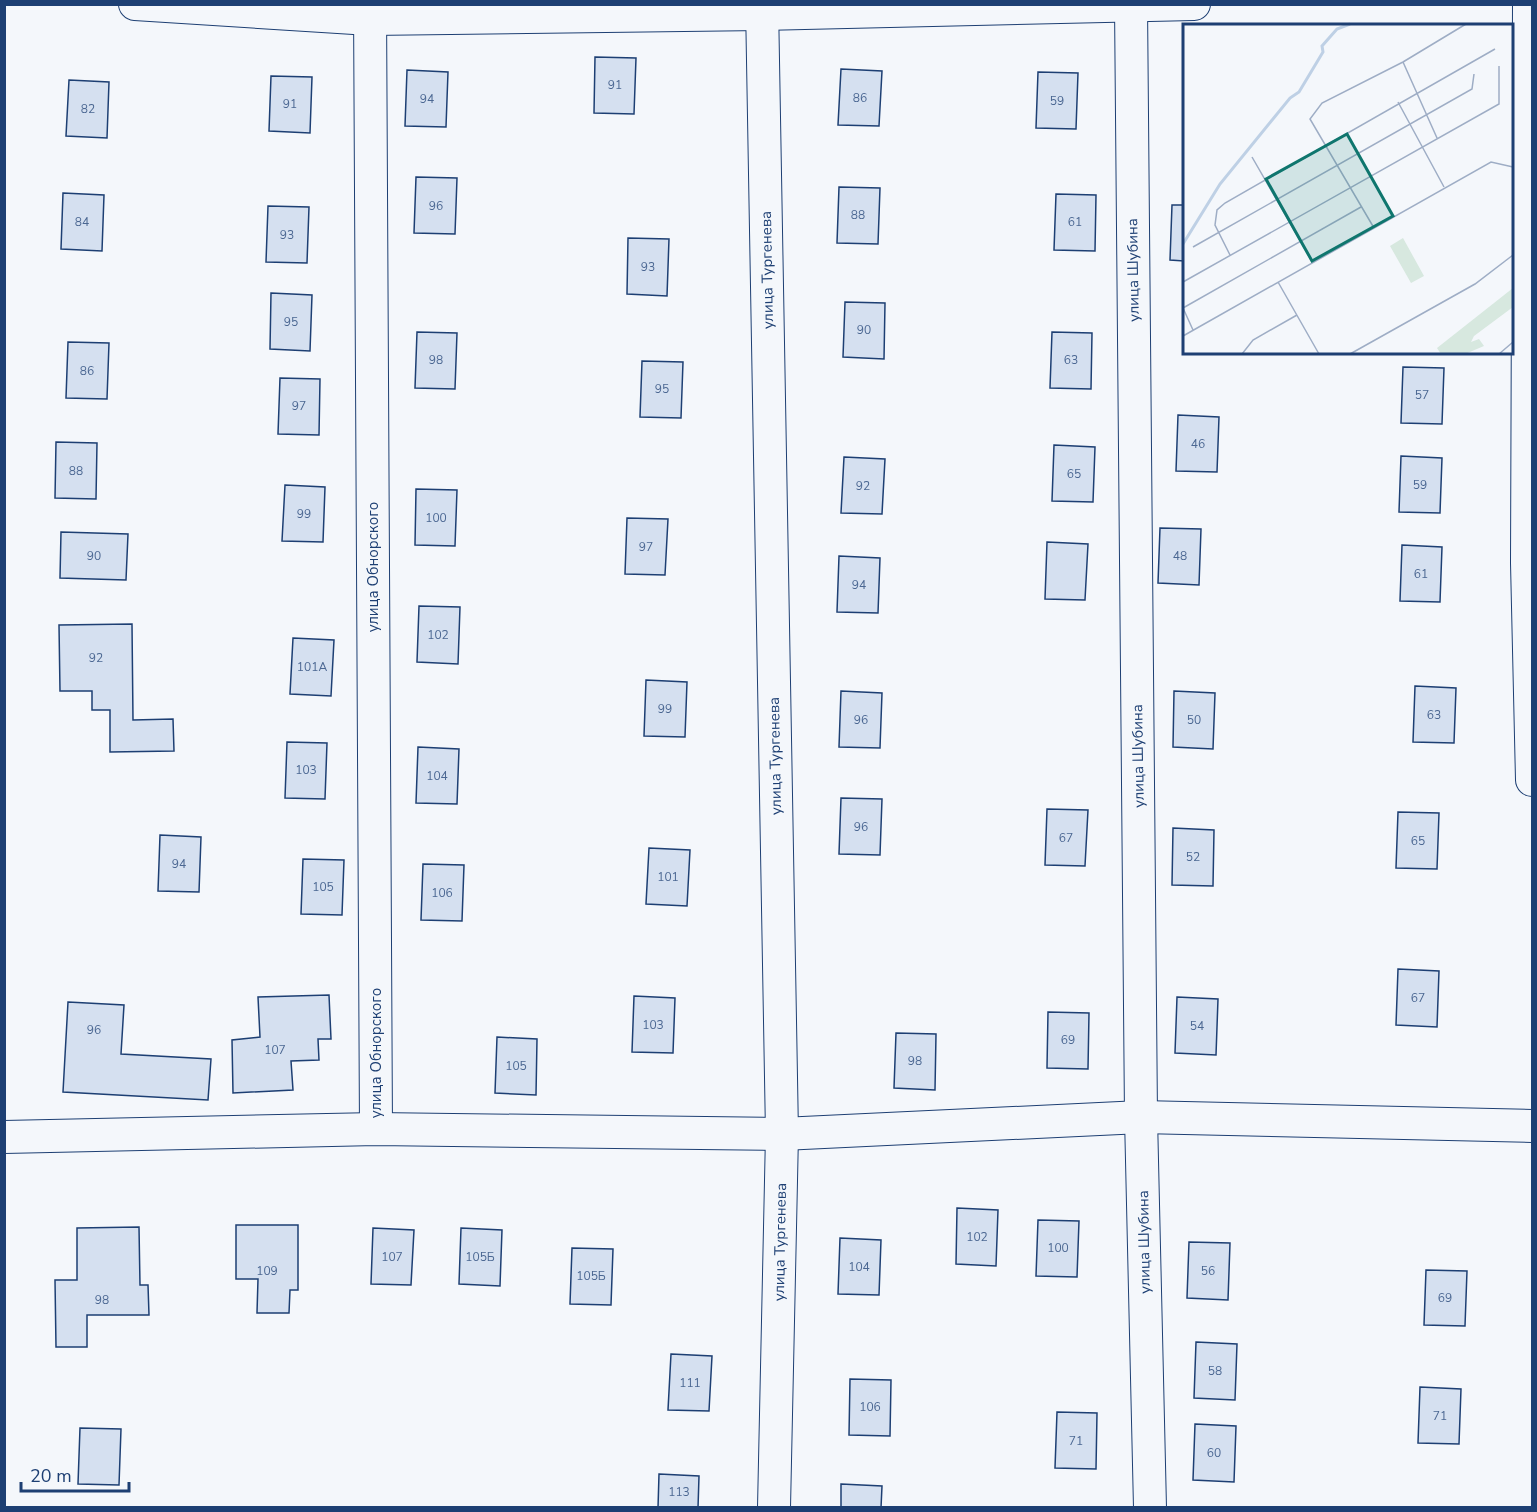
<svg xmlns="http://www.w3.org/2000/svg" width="1537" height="1512" viewBox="0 0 1537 1512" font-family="'Nunito Sans',sans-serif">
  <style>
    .building { fill: #d5e0f0; stroke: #1d3f73; stroke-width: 1.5 }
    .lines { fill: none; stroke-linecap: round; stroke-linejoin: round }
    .minor-casing { stroke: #1d3f73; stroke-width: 34 }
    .minor { stroke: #f4f7fb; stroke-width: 32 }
    .labels { text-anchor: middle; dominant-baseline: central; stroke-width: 4.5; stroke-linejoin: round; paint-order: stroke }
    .number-label { font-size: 12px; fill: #4b6792 }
    .street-label { font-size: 15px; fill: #1d3f73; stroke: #f4f7fb }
    .inset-river { fill: none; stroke: #bed0e5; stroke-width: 3 }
    .inset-road { fill: none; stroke: #9eadc5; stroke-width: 1.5 }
    .view { fill: #0f766e; fill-opacity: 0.15; stroke: #0f766e; stroke-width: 3 }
    .inset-edge { fill: none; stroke: #1d3f73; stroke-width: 3 }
  </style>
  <rect width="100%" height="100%" fill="#f4f7fb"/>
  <g class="building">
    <path d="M595 57 636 58 634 114 594 113Z"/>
    <path d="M841 69 882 71 879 126 838 125Z"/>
    <path d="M407 70 448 72 446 127 405 126Z"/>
    <path d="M1038 72 1078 73 1076 129 1036 128Z"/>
    <path d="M271 76 312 77 310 133 269 131Z"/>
    <path d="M69 80 109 82 107 138 66 136Z"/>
    <path d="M416 177 457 178 455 234 414 233Z"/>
    <path d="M839 187 880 188 878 244 837 243Z"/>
    <path d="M63 193 104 195 102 251 61 249Z"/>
    <path d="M1056 194 1096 195 1095 251 1054 250Z"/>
    <path d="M1172 205H1184V261L1170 260Z"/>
    <path d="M268 206 309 207 307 263 266 262Z"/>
    <path d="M628 238 669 239 667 296 627 294Z"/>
    <path d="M271 293 312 295 310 351 270 349Z"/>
    <path d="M845 302 885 303 884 359 843 357Z"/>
    <path d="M417 332 457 333 455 389 415 388Z"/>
    <path d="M1052 332 1092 333 1091 389 1050 388Z"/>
    <path d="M68 342 109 343 107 399 66 398Z"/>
    <path d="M642 361 683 362 681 418 640 417Z"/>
    <path d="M1403 367 1444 368 1442 424 1401 423Z"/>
    <path d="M280 378 320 379 319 435 278 434Z"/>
    <path d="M1178 415 1219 417 1217 472 1176 471Z"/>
    <path d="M56 442 97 443 96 499 55 498Z"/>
    <path d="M1054 445 1095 447 1093 502 1052 501Z"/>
    <path d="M1401 456 1442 458 1440 513 1399 512Z"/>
    <path d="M844 457 885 459 882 514 841 513Z"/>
    <path d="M285 485 325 487 323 542 282 541Z"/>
    <path d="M416 489 457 490 455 546 415 545Z"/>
    <path d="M627 518 668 519 665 575 625 574Z"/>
    <path d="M1160 528 1201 529 1199 585 1158 583Z"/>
    <path d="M61 532 128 534 126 580 60 578Z"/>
    <path d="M1047 542 1088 544 1085 600 1045 599Z"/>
    <path d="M1402 545 1442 547 1440 602 1400 601Z"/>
    <path d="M839 556 880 558 878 613 837 612Z"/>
    <path d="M419 606 460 607 458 664 417 662Z"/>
    <path d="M132 624 133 720 173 719 174 751 110 752V710H92V691H60L59 625Z"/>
    <path d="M293 638 334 640 331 696 290 694Z"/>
    <path d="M646 680 687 682 685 737 644 736Z"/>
    <path d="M1415 686 1456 688 1454 743 1413 742Z"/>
    <path d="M841 691 882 693 880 748 839 747Z"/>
    <path d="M1174 691 1215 693 1213 749 1173 747Z"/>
    <path d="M287 742 327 743 325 799 285 798Z"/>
    <path d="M418 747 459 749 457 804 416 803Z"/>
    <path d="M841 798 882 799 880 855 839 854Z"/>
    <path d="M1047 809 1088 810 1085 866 1045 865Z"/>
    <path d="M1398 812 1439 813 1437 869 1396 868Z"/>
    <path d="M1173 828 1214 830 1213 886 1172 885Z"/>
    <path d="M160 835 201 837 199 892 158 891Z"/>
    <path d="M649 848 690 850 687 906 646 904Z"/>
    <path d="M303 859 344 860 342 915 301 914Z"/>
    <path d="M423 864 464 865 462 921 421 920Z"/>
    <path d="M1398 969 1439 971 1437 1027 1396 1025Z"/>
    <path d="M329 995 331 1039H318L319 1060 291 1061 293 1090 233 1093 232 1040 260 1037 258 997Z"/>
    <path d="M634 996 675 998 673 1053 632 1052Z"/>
    <path d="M1177 997 1218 999 1216 1055 1175 1053Z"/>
    <path d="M68 1002 124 1005 121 1054 211 1059 208 1100 63 1092Z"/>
    <path d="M1048 1012 1089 1013 1088 1069 1047 1068Z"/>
    <path d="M896 1033 936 1034 935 1090 894 1088Z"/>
    <path d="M497 1037 537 1039 536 1095 495 1093Z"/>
    <path d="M957 1208 998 1210 996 1266 956 1264Z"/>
    <path d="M1038 1220 1079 1221 1077 1277 1036 1276Z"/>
    <path d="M236 1225H298V1290H290L289 1313H257L258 1279H236Z"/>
    <path d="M139 1227 140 1285H148L149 1315H87V1347H56L55 1280H77V1228Z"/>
    <path d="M373 1228 414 1230 411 1285 371 1284Z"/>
    <path d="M461 1228 502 1230 500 1286 459 1284Z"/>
    <path d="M840 1238 881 1240 879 1295 838 1294Z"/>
    <path d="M1189 1242 1230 1243 1228 1300 1187 1298Z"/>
    <path d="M572 1248 613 1249 611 1305 570 1304Z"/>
    <path d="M1426 1270 1467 1271 1465 1326 1424 1325Z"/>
    <path d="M1196 1342 1237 1344 1235 1400 1194 1398Z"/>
    <path d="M671 1354 712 1356 709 1411 668 1410Z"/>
    <path d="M850 1379 891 1380 890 1436 849 1435Z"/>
    <path d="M1420 1387 1461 1389 1459 1444 1418 1443Z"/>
    <path d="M1057 1412 1097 1413 1096 1469 1055 1468Z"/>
    <path d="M1195 1424 1236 1426 1234 1482 1193 1480Z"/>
    <path d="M80 1428 121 1429 119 1485 78 1484Z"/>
    <path d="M659 1474 699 1476 698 1508H658Z"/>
    <path d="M841 1484 882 1486 881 1508H841Z"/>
  </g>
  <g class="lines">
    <g class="minor-casing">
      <g id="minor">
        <path d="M135 4 370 19 762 14 1194 4"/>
        <path d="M370 4 376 1129"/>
        <path d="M762 4 782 1134 774 1508"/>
        <path d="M1131 4 1141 1117 1150 1508"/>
        <path d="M1529 4 1527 563 1532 780"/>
        <path d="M4 1137 376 1129 782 1134 1141 1117 1532 1126"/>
      </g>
    </g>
    <use href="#minor" class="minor"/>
  </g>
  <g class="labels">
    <g class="number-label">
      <text x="615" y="85">91</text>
      <text x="860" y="98">86</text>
      <text x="427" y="99">94</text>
      <text x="1057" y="101">59</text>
      <text x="290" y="104">91</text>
      <text x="88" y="109">82</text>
      <text x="436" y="206">96</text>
      <text x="858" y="215">88</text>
      <text x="82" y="222">84</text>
      <text x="1075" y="222">61</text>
      <text x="287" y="235">93</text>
      <text x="648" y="267">93</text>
      <text x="291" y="322">95</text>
      <text x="864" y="330">90</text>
      <text x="436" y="360">98</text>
      <text x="1071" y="360">63</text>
      <text x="87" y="371">86</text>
      <text x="662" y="389">95</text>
      <text x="1422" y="395">57</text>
      <text x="299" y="406">97</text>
      <text x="1198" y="444">46</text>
      <text x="76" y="471">88</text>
      <text x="1074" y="474">65</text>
      <text x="1420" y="485">59</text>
      <text x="863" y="486">92</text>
      <text x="304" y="514">99</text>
      <text x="436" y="518">100</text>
      <text x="646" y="547">97</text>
      <text x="94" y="556">90</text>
      <text x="1180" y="556">48</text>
      <text x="1421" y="574">61</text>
      <text x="859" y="585">94</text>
      <text x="438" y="635">102</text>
      <text x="96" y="658">92</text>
      <text x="312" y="667">101А</text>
      <text x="665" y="709">99</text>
      <text x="1434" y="715">63</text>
      <text x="861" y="720">96</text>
      <text x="1194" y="720">50</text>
      <text x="306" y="770">103</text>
      <text x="437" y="776">104</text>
      <text x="861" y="827">96</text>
      <text x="1066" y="838">67</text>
      <text x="1418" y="841">65</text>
      <text x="1193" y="857">52</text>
      <text x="179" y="864">94</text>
      <text x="668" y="877">101</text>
      <text x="323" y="887">105</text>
      <text x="442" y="893">106</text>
      <text x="1418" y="998">67</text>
      <text x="653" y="1025">103</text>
      <text x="1197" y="1026">54</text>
      <text x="94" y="1030">96</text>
      <text x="1068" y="1040">69</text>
      <text x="275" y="1050">107</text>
      <text x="915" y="1061">98</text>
      <text x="516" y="1066">105</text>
      <text x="977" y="1237">102</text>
      <text x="1058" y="1248">100</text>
      <text x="392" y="1257">107</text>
      <text x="480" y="1257">105Б</text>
      <text x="859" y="1267">104</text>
      <text x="267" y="1271">109</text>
      <text x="1208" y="1271">56</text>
      <text x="591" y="1276">105Б</text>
      <text x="1445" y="1298">69</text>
      <text x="102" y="1300">98</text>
      <text x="1215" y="1371">58</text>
      <text x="690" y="1383">111</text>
      <text x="870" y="1407">106</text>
      <text x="1440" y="1416">71</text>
      <text x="1076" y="1441">71</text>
      <text x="1214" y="1453">60</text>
      <text x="679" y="1492">113</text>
    </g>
    <g class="street-label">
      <text transform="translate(767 270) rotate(-91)">улица Тургенева</text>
      <text transform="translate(1133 270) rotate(-91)">улица Шубина</text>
      <text transform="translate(373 567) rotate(-90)">улица Обнорского</text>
      <text transform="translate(775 756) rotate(-91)">улица Тургенева</text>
      <text transform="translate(1138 756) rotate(-91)">улица Шубина</text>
      <text transform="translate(376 1053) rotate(-90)">улица Обнорского</text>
      <text transform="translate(780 1242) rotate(-89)">улица Тургенева</text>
      <text transform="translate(1144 1242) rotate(-91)">улица Шубина</text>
    </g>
  </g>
  <g transform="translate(1183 24)">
    <rect width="330" height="330" fill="#f4f7fb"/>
    <path d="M220 214 241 252 228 259 207 222ZM330 264V283L291 312 288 318 296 315 301 322 282 330H258L254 324Z" fill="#d7e8df"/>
    <path class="inset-river" d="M0 220 37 160 107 74 116 68 140 28 139 22 154 5 167 0"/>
    <path class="inset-road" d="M220 38 254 114M220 38 283 0M215 78 261 163M69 133 130 239M191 204 127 95 139 79 220 38M10 223 289 65 291 50M47 231 32 201 34 186 42 179 312 25M0 258 316 80V42M95 258 136 330M0 284 178 183M0 284 10 306M0 312 308 138 330 143M59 330 70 316 114 291M167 330 292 260 330 231M316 330 330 318"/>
    <path class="view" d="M164 110 210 192 129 237 83 155Z"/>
    <rect width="330" height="330" class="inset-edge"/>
  </g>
  <rect width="1537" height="1512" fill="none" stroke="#1d3f73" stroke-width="12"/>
  <path d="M21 1482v9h108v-9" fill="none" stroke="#1d3f73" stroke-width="3"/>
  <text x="30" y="1482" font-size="18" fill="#1d3f73" stroke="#f4f7fb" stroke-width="4.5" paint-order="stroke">20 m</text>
</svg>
